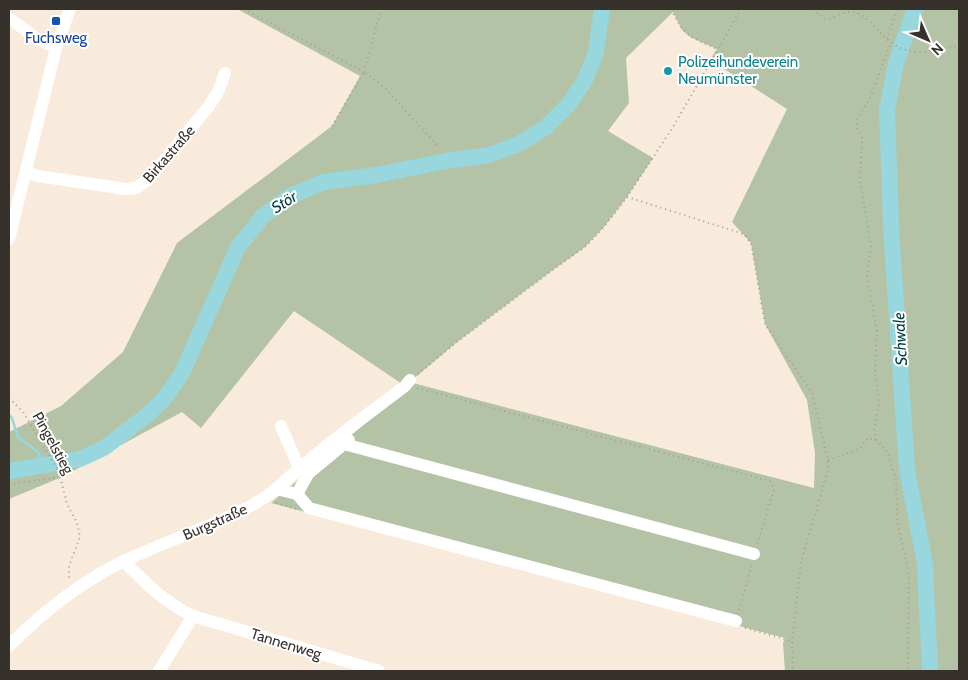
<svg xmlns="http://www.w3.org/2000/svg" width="968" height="680" viewBox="0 0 968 680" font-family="Cabin,sans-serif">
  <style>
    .green { fill: #b4c3a5 }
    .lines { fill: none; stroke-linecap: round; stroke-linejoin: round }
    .stream { stroke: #98d7dd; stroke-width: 2.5 }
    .river { stroke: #98d7dd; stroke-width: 16 }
    .path { stroke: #a69c91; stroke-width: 2; stroke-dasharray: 1 4; stroke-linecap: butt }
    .minor { stroke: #fff; stroke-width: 12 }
    .transit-dot { fill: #1a4fb4; stroke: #fff; stroke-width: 2 }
    .culture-dot { fill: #0f9aa8; stroke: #fff; stroke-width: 2 }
    .labels { text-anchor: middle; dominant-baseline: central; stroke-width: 4; stroke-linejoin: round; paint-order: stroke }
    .transit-label { font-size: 15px; fill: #164399; stroke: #fff }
    .culture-label { font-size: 15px; fill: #0d838f; stroke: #fff; text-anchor: start }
    .street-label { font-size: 15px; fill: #36312b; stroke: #fff }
    .water-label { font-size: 16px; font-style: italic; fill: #024045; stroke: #fff }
  </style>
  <rect width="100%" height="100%" fill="#f9ebdc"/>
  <path class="green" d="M237 9H959V671H785L783 643 785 638 271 503 413 383 814 488 815 453 807 400 765 324 751 243 732 222 787 109 710 60 717 49 690 37 682 30 673 12 626 58 629 103 608 131 653 158 627 197 604 227 585 247 550 272 457 342 405 386 294 311 201 428 182 412 62 477 9 499V432L61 406 123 352 177 243 332 126 360 76Z"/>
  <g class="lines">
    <path class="stream" d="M9 415 12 418 18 437 39 453 42 467"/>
    <g class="river">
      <path d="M915 9 896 63 887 110 891 226 907 470 925 564 930 671"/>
      <path d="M9 471 80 459 104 448 146 416 164 399 182 373 238 247 262 217 290 196 324 182 376 175 446 161 489 155 519 144 546 127 569 104 585 80 596 52 602 9"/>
    </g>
    <g class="path">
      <path d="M244 9 364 72 381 9"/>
      <path d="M672 9C680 34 694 39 717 49"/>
      <path d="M813 9 823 18 831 19C859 0 870 24 889 41 894 45 900 48 906 50 923 55 943 49 959 45"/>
      <path d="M887 39 897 9"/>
      <path d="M332 126 364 72 381 84 439 147"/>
      <path d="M627 197 744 234 751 243 765 324 812 393 828 460V470L801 562 792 641 793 671"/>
      <path d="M418 374 457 342 550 272 585 247 604 227 627 197 673 127 741 9"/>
      <path d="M417 388 770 481 774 489 757 545"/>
      <path d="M9 398 23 412 59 472 67 504 77 523 80 537 69 566V581"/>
      <path d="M876 440 874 430 879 402 875 372 877 331 867 276 871 248 860 179 862 137 857 128V119L870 98 891 42"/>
      <path d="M828 460 859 449 868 438 876 440 888 453 896 480 897 521 909 574 908 671"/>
      <path d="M9 484 61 477"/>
      <path d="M276 503 296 509"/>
      <path d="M739 610 752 564"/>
      <path d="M745 628 791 641"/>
    </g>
    <g class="minor">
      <path d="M9 18 36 38 56 48"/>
      <path d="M26 172 38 176 126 189 136 188 148 180 209 106 218 92 225 73"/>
      <path d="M9 239 56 48 70 9"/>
      <path d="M281 426 299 468"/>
      <path d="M344 444 754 554"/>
      <path d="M276 489 297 494 308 474 349 440"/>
      <path d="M297 494 309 508 736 621"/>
      <path d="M124 561C146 584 164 602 193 616L159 671"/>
      <path d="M193 616 379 671"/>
      <path d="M9 646C43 612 80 582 124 561 166 541 215 526 256 503 273 494 285 480 300 468 333 439 370 413 405 386L410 380"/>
    </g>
  </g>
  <rect class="transit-dot" x="51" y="16" width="10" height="10" rx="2.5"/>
  <circle class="culture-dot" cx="668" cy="71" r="5"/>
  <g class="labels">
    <g class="transit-label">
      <text x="56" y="38">Fuchsweg</text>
    </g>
    <g class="culture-label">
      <text x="678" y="62">Polizeihundeverein<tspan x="678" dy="17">Neumünster</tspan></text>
    </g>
    <g class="street-label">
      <text transform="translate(169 154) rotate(-49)">Birkastraße</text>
      <text transform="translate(53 443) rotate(61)">Pingelstieg</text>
      <text transform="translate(215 522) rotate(-24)">Burgstraße</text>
      <text transform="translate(286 644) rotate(17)">Tannenweg</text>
    </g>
    <g class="water-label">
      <text transform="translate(284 202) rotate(-32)">Stör</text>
      <text transform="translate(900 339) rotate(-93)">Schwale</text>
    </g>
  </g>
  <rect width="968" height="680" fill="none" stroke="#36312b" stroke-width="20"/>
  <g transform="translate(928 40) rotate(135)" stroke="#ffffff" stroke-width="4" paint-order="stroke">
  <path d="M0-4L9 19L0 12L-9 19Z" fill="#36312b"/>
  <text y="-8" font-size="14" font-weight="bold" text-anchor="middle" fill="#36312b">N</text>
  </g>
</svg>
